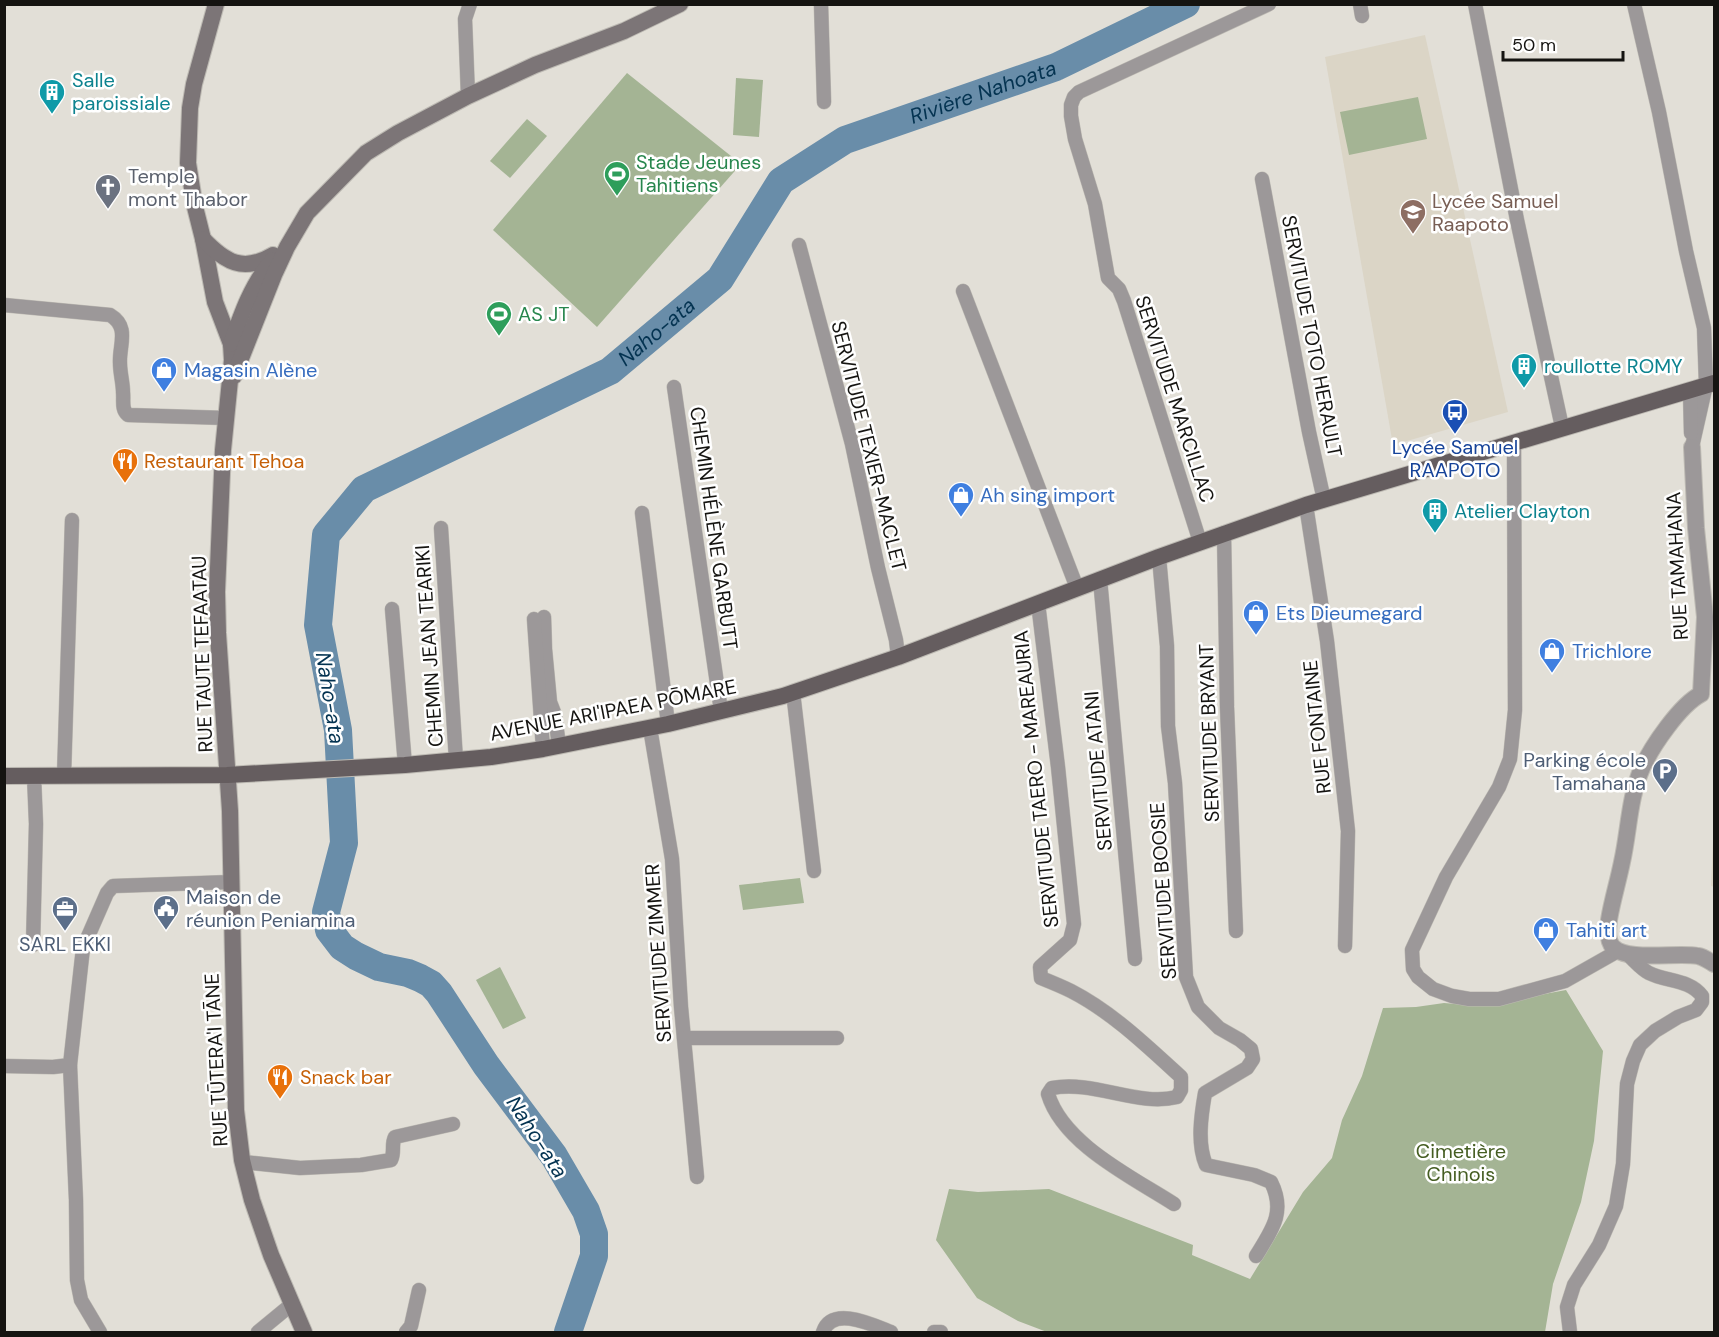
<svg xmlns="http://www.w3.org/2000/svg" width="1719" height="1337" viewBox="0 0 1719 1337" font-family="'DM Sans',sans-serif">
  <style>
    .built { fill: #dbd5c6 }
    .green { fill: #a4b494 }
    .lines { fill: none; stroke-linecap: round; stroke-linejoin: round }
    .river { stroke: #698da9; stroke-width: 28 }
    .minor-casing { stroke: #bdbab3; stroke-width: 15 }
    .tertiary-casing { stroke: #bdbab3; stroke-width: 18 }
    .secondary-casing { stroke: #bdbab3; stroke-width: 18 }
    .primary-casing { stroke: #bdbab3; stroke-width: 18 }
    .minor { stroke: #9c9899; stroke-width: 14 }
    .tertiary { stroke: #9c9899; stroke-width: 16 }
    .secondary { stroke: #7c7577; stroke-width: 16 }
    .primary { stroke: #655d5f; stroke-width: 16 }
    .labels { text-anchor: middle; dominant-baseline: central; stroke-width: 5; stroke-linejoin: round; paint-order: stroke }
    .culture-label { font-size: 20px; fill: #0d838f; stroke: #fff; text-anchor: start }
    .leisure-label { font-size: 20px; fill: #27864d; stroke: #fff; text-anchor: start }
    .worship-label { font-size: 20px; fill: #5b616d; stroke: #fff; text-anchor: start }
    .education-label { font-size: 20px; fill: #785e54; stroke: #fff; text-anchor: start }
    .street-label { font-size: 20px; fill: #151411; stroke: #fff }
    .shop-label { font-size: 20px; fill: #366cbe; stroke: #fff; text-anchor: start }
    .transit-label { font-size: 20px; fill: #164399; stroke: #fff }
    .food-label { font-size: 20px; fill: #c56008; stroke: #fff; text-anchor: start }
    .service-label { font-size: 20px; fill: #4e5e75; stroke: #fff; text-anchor: end }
    .park-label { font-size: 20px; fill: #465e23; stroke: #fff }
    .water-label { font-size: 21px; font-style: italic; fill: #043351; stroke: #fff }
  </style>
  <rect width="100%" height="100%" fill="#e2dfd7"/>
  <g class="built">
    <path d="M1425 35 1508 412 1393 445 1325 57Z"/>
    <path d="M1714 817V887L1711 886Z"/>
  </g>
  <g class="green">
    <path d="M627 73 741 164 597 327 493 230Z"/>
    <path d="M736 78 763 80 759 137 733 135Z"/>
    <path d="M1418 97 1427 139 1349 155 1340 112Z"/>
    <path d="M527 119 547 136 510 178 490 161Z"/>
    <path d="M800 878 804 903 743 910 739 885Z"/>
    <path d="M500 967 526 1018 503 1029 476 980Z"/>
    <path d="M1566 990 1603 1051 1594 1141 1581 1202 1553 1284 1545 1332H1047L1018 1321 977 1298 936 1240 949 1189 978 1192 1049 1189 1193 1245 1192 1255 1250 1279 1303 1192 1332 1158 1342 1120 1362 1076 1383 1008 1416 1007 1444 1003 1480 1006Z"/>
  </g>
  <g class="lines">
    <path class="river" id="s1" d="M568 1332 594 1256V1234L586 1211 554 1156 486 1065 439 993 431 984 420 978 408 973 379 967 356 956 342 947 329 930 326 912 344 843 338 730 318 625 326 535 364 489 610 371 720 279 781 181 845 140 1056 67 1186 4"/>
    <g class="minor-casing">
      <g id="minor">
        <path d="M821 4 824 102"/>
        <path d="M1360 4 1362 16"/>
        <path d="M1475 4 1517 220 1562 427"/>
        <path d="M1634 4 1659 112 1686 251 1704 328 1706 385 1692 447"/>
        <path d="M468 96 465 19 470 4"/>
        <path d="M1262 179 1309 432 1324 500"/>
        <path d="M799 245 852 444 878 568 896 640 898 657"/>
        <path d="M963 291 1077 588"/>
        <path d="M4 305 110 315C130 327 119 345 120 363 120 373 123 383 123 392 124 401 121 409 128 415L226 418"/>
        <path d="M674 387 721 711"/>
        <path d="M1690 390 1691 433"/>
        <path d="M1514 442 1515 710 1510 759 1499 787 1446 877 1412 950 1413 969 1418 977 1433 989 1452 996 1469 999H1499L1565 981 1618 951"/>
        <path d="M1306 505 1327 641 1348 831 1345 946"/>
        <path d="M642 513 668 724"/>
        <path d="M441 528 456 760"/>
        <path d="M1224 533 1227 707 1236 931"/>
        <path d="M1200 542 1124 301 1119 289 1108 278 1095 204 1075 139 1071 116V105L1074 97 1079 92 1269 4"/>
        <path d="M1159 557 1167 646 1168 726 1175 783 1186 977 1198 1007 1219 1028 1240 1040 1251 1049 1253 1059 1247 1068 1205 1093C1201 1116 1197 1144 1206 1165L1254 1175 1271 1182C1286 1212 1272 1230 1256 1256"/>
        <path d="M1100 579 1135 959"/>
        <path d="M1038 603 1058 767 1074 924 1070 940 1040 967 1041 978C1051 982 1061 986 1071 991 1112 1012 1147 1046 1181 1077V1090L1177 1097C1138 1107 1094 1080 1052 1088L1048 1094C1063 1144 1132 1177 1174 1204"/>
        <path d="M392 609 405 765"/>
        <path d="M544 617 545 649 550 702 555 715 559 746"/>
        <path d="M534 619 543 749"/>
        <path d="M793 692 814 871"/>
        <path d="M650 728 672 859 681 1007 697 1177"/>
        <path d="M64 776 72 520"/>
        <path d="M33 945 36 824 34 776"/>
        <path d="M684 1038H837"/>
        <path d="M70 1065 76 1200 77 1280 81 1300 100 1332"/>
        <path d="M4 1066 53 1067 70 1065 83 948 107 893 113 886 231 882"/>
        <path d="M243 1162 300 1168 361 1165 391 1160C395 1152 391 1144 395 1137L453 1124"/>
        <path d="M258 1332 292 1304"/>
        <path d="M406 1332 411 1326 419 1290"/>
        <path d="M823 1332C832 1305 873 1325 891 1332"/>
        <path d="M934 1332H941"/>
        <path d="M1570 1332 1567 1307 1574 1285 1599 1245 1616 1206 1623 1164 1627 1084 1633 1061 1640 1045 1655 1031 1678 1017 1696 1010 1702 1002V996C1689 979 1667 982 1649 973 1641 969 1634 960 1627 954"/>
      </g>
    </g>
    <g class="tertiary-casing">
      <path id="tertiary" d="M1692 447 1696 528 1705 617 1701 694C1680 705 1652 746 1642 768 1629 798 1629 831 1622 862 1618 882 1612 901 1609 920 1608 928 1607 941 1613 947 1626 962 1678 952 1698 956 1704 957 1709 961 1714 964"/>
    </g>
    <g class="secondary-casing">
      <g id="secondary">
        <path d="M216 4 194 84 190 108 188 163 195 207 203 239 215 302 231 344 232 360 223 450 217 592 218 633 230 811 236 1110 242 1160 252 1200 271 1255 304 1332"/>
        <path d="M203 239C225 262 243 273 273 255"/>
        <path d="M231 344C241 315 252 283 273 260"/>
        <path d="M234 376 274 275 287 247 307 213 366 153 398 133 468 96 535 65 624 31 680 4"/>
      </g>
    </g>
    <g class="primary-casing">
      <path id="primary" d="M4 776 227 775 405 765 491 757 543 749 668 724 783 696 898 657 1159 557 1306 505 1714 383"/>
    </g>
    <use href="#minor" class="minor"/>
    <use href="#tertiary" class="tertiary"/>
    <use href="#secondary" class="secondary"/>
    <use href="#primary" class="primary"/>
  </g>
  <defs>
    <g id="building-pin" transform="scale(1.35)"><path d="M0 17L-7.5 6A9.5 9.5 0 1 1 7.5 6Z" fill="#0f9aa8" stroke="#fff"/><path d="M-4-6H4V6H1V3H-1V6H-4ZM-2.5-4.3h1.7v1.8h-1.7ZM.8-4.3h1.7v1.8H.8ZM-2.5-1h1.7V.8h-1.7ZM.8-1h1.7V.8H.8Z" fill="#fff"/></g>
    <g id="stadium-pin" transform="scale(1.35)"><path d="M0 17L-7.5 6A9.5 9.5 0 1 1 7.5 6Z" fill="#2e9e5b" stroke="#fff"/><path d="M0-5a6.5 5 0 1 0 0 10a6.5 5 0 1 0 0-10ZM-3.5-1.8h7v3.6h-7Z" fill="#fff"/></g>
    <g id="church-pin" transform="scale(1.35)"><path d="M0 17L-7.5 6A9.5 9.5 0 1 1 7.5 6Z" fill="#6b7280" stroke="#fff"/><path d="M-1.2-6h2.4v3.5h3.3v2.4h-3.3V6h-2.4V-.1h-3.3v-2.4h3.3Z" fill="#fff"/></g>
    <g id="school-pin" transform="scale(1.35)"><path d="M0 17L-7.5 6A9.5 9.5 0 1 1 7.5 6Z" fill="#8d6e63" stroke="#fff"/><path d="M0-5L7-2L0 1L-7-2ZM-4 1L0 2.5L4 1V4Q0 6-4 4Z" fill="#fff"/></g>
    <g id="shop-pin" transform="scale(1.35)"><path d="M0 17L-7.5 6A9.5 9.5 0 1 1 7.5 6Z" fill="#3f7fe0" stroke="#fff"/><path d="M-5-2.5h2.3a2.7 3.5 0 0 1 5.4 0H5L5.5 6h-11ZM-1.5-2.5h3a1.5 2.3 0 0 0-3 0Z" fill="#fff"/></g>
    <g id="bus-pin" transform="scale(1.35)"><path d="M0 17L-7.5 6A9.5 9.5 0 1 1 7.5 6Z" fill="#1a4fb4" stroke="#fff"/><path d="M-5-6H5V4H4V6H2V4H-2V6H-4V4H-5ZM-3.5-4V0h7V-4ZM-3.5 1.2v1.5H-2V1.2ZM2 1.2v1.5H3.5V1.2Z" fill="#fff"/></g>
    <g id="restaurant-pin" transform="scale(1.35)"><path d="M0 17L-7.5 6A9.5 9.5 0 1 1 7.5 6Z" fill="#e8710a" stroke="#fff"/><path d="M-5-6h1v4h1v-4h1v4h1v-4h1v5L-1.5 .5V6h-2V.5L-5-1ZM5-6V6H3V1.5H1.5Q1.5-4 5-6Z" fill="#fff"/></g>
    <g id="parking-pin" transform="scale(1.35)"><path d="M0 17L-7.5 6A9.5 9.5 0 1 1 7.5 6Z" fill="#5c6f8a" stroke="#fff"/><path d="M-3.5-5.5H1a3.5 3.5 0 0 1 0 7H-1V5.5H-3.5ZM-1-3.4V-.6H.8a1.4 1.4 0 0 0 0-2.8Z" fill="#fff"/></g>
    <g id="civic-pin" transform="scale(1.35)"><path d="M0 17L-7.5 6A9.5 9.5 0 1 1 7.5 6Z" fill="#5c6f8a" stroke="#fff"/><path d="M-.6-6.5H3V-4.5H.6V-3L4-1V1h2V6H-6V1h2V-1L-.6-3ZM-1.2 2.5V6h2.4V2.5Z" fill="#fff"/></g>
    <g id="office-pin" transform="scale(1.35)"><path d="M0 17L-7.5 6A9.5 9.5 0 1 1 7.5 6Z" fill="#5c6f8a" stroke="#fff"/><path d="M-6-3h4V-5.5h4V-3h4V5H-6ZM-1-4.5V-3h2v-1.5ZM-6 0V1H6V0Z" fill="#fff"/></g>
  </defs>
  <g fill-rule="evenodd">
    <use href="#building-pin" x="52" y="92"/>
    <use href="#stadium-pin" x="617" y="174"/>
    <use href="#church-pin" x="108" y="187"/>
    <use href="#school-pin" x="1413" y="212"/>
    <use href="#stadium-pin" x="499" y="314"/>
    <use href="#building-pin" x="1524" y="366"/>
    <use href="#shop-pin" x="164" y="370"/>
    <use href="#bus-pin" x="1455" y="412"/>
    <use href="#restaurant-pin" x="125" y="461"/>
    <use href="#shop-pin" x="961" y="495"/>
    <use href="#building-pin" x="1435" y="511"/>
    <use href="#shop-pin" x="1256" y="613"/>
    <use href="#shop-pin" x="1552" y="651"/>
    <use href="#parking-pin" x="1665" y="771"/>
    <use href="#civic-pin" x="166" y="908"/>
    <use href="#office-pin" x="65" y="909"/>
    <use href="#shop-pin" x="1546" y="930"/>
    <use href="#restaurant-pin" x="280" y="1077"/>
  </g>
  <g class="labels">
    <g class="culture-label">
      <text x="72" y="80">Salle<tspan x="72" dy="23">paroissiale</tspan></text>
      <text x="1544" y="366">roullotte ROMY</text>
      <text x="1454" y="511">Atelier Clayton</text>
    </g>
    <g class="leisure-label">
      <text x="636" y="162">Stade Jeunes<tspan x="636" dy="23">Tahitiens</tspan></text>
      <text x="518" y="314">AS JT</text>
    </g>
    <g class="worship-label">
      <text x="128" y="176">Temple<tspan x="128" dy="23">mont Thabor</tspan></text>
    </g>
    <g class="education-label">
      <text x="1432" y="201">Lycée Samuel<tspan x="1432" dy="23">Raapoto</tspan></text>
    </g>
    <g class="street-label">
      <text transform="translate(1312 336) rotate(79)">SERVITUDE TOTO HERAULT</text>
      <text transform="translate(1175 399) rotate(72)">SERVITUDE MARCILLAC</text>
      <text transform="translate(869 446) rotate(76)">SERVITUDE TEXIER-MACLET</text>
      <text transform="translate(714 528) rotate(82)">CHEMIN HÉLÈNE GARBUTT</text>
      <text transform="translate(1677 566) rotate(-93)">RUE TAMAHANA</text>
      <text transform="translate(429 646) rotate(-94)">CHEMIN JEAN TEARIKI</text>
      <text transform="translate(202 654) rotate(-92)">RUE TAUTE TEFAATAU</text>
      <text transform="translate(613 710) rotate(-11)">AVENUE ARI'IPAEA PŌMARE</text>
      <text transform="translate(1317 727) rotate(-96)">RUE FONTAINE</text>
      <text transform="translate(1209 733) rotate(-92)">SERVITUDE BRYANT</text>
      <text transform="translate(1098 771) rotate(-95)">SERVITUDE ATANI</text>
      <text transform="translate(1036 779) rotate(-96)">SERVITUDE TAERO - MAREAURIA</text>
      <text transform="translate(1163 891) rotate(-94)">SERVITUDE BOOSIE</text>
      <text transform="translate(658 953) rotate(-94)">SERVITUDE ZIMMER</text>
      <text transform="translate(216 1060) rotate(-93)">RUE TŪTERA'I TĀNE</text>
    </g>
    <g class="shop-label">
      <text x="184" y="370">Magasin Alène</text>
      <text x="980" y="495">Ah sing import</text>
      <text x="1276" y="613">Ets Dieumegard</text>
      <text x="1572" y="651">Trichlore</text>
      <text x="1566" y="930">Tahiti art</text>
    </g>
    <g class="transit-label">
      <text x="1455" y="447">Lycée Samuel<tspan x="1455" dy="23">RAAPOTO</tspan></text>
    </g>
    <g class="food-label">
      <text x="144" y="461">Restaurant Tehoa</text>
      <text x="300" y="1077">Snack bar</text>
    </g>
    <g class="service-label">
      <text x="1646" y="760">Parking école<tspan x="1646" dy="23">Tamahana</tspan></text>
      <text x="186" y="897" text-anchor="start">Maison de<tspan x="186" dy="23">réunion Peniamina</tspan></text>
      <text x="65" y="944" text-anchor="middle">SARL EKKI</text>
    </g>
    <g class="park-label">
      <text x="1461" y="1151">Cimetière<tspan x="1461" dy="23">Chinois</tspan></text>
    </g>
    <g class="water-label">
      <text stroke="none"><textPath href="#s1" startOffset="1734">Rivière Nahoata</textPath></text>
      <text stroke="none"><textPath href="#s1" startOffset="1314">Naho-ata</textPath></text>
      <text transform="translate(330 698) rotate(81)">Naho-ata</text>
      <text transform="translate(537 1137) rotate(57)">Naho-ata</text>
    </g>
  </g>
  <rect width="1719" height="1337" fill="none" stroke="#151411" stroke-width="12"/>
  <path d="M1503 51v9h120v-9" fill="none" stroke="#151411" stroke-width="3"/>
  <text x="1512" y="51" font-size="18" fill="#151411" stroke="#ffffff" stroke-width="4.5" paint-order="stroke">50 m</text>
</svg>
